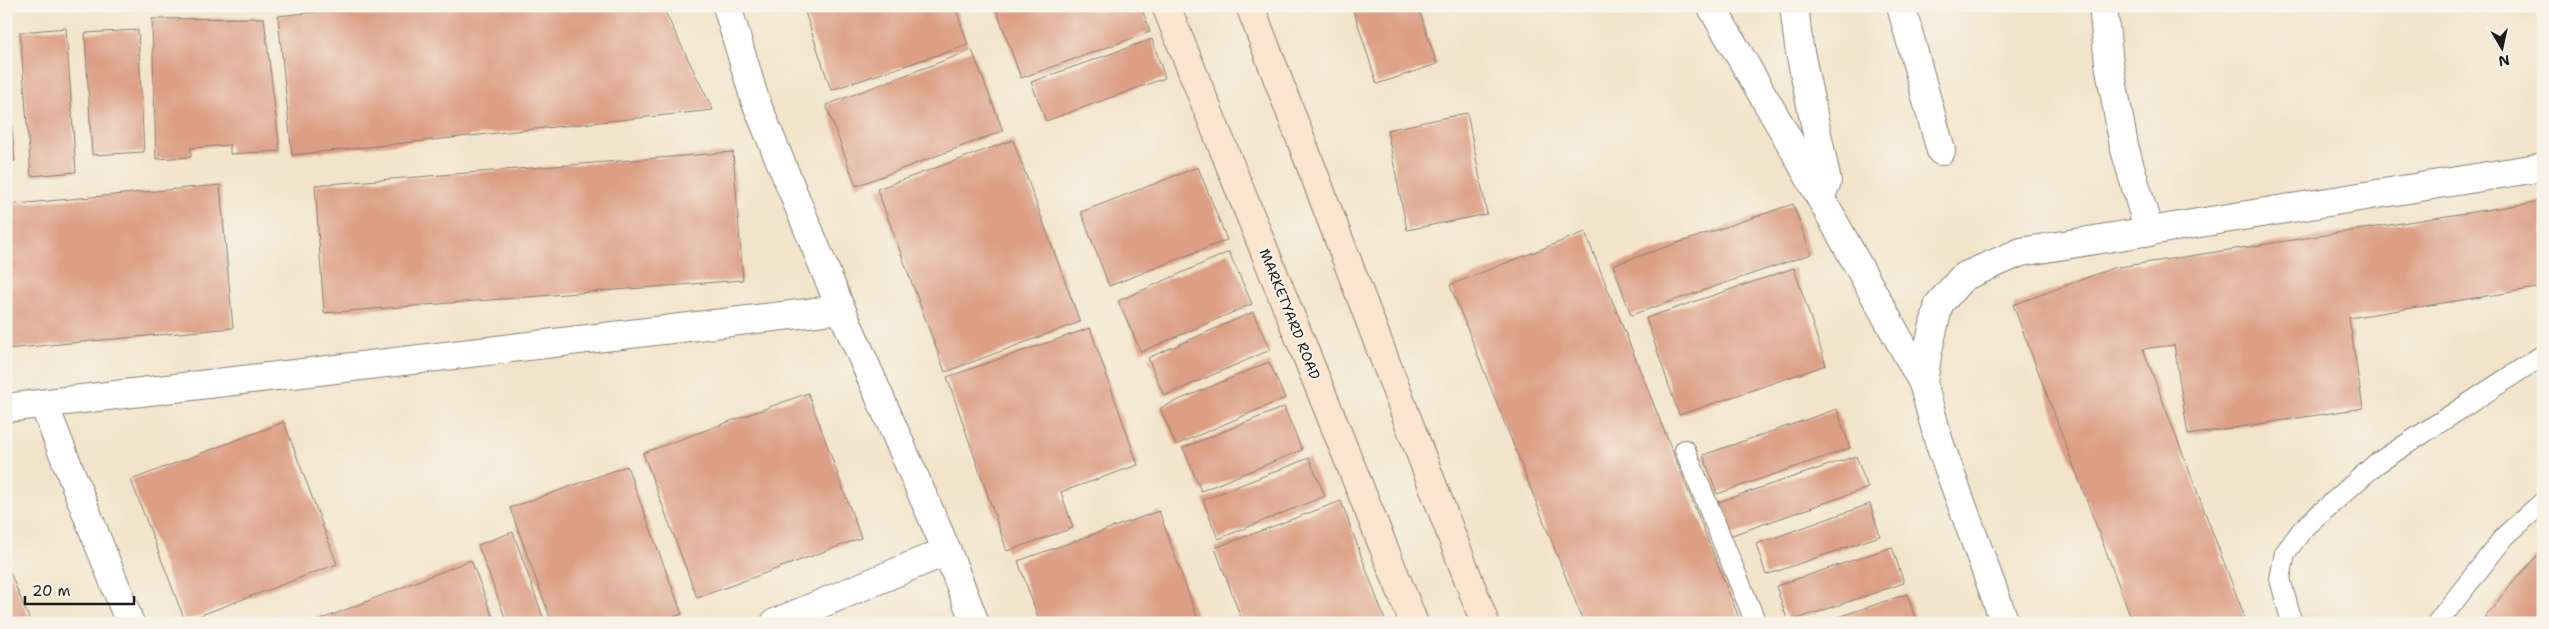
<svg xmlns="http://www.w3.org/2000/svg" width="2549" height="629" viewBox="0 0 2549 629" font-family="'Shantell Sans',sans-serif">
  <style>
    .building { fill: #dc9e84 }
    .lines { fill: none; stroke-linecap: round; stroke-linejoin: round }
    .lane-casing { stroke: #878073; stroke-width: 22 }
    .street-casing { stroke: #878073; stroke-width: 30 }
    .secondary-casing { stroke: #878073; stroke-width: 30 }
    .lane { stroke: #fff; stroke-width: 20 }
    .street { stroke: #fff; stroke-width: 28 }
    .secondary { stroke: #fce5cf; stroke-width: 28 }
    .labels { text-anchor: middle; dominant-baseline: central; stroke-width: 4; stroke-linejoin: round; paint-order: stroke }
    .street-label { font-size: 14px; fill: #1c1c1c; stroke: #f7f3e8 }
  </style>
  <rect width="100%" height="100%" fill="#f7f3e8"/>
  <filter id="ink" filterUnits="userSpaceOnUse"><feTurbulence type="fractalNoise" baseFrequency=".02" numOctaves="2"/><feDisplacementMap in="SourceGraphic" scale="10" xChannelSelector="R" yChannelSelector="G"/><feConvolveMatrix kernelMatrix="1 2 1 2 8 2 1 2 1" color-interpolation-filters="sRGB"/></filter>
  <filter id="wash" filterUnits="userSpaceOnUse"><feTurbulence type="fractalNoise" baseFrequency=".0096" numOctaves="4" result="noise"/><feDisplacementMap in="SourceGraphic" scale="20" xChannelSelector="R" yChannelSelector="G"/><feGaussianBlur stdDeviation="1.12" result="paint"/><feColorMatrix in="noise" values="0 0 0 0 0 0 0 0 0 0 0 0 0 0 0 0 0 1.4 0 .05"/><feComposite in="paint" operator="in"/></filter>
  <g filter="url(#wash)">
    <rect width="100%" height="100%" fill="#f2e4ca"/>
    <g id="blocks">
      <g class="building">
        <path d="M373 6H662L713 110 292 155 278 16Z"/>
        <path d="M803 6H955L968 45 831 90Z"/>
        <path d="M995 6H1141L1150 32 1021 78Z"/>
        <path d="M1352 6H1418L1437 64 1377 84Z"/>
        <path d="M264 18 280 151 230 154V145L191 148V157L156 159 152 19Z"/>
        <path d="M66 28 76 172 31 176 20 32Z"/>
        <path d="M138 30 144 152 92 155 85 33Z"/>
        <path d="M1152 39 1165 78 1046 121 1031 82Z"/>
        <path d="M972 50 1003 131 856 186 826 105Z"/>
        <path d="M6 62 15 161 6 162Z"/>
        <path d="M1467 113 1487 214 1407 230 1387 130Z"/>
        <path d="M1013 140 1080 322 945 372 877 189Z"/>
        <path d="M733 152 743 280 324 313 315 185Z"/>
        <path d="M1198 167 1227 240 1109 286 1081 212Z"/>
        <path d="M220 185 233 328 6 349V205Z"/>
        <path d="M2543 201V287L2349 318 2363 408 2188 435 2174 345 2143 349 2247 623H2133L2013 305 2113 268Z"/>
        <path d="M1793 204 1811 254 1631 315 1613 265Z"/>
        <path d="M1585 232 1741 623H1584L1450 285Z"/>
        <path d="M1229 252 1252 304 1141 352 1118 301Z"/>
        <path d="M1794 268 1826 365 1679 415 1646 318Z"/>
        <path d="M1253 312 1270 350 1164 396 1148 358Z"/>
        <path d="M1090 328 1138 465 1061 492 1073 528 1007 551 947 377Z"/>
        <path d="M1269 362 1285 398 1176 445 1160 408Z"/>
        <path d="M808 393 861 538 697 598 643 453Z"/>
        <path d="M1284 407 1302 450 1201 491 1183 448Z"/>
        <path d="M1837 409 1850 448 1717 494 1703 455Z"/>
        <path d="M284 422 337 564 185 621 131 480Z"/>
        <path d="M1856 456 1868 488 1729 536 1718 502Z"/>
        <path d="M1309 458 1325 496 1218 539 1203 500Z"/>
        <path d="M627 466 682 614 657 623H552L510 508Z"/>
        <path d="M1341 501 1386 623H1243L1215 548Z"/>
        <path d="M1870 504 1880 536 1766 575 1756 544Z"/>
        <path d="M1159 511 1199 623H1040L1018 561Z"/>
        <path d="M513 532 545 623H507L478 545Z"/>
        <path d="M1892 547 1904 583 1788 622 1776 586Z"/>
        <path d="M2543 549V623H2481L2507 589Z"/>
        <path d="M471 560 495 623H312Z"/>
        <path d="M6 563 31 623H6Z"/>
        <path d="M1907 594 1917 623H1823V622Z"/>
      </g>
    </g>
  </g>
  <g filter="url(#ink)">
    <use href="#blocks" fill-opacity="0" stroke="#878073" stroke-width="1"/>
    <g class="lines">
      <g class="lane-casing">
        <g id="lane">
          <path d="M1685 450 1756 623"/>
          <path d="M2292 623 2280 579 2285 553 2303 529 2376 464 2543 355"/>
          <path d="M2437 623 2505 536 2543 502"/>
        </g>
      </g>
      <g class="street-casing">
        <g id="street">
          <path d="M727 6 755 100 841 309 947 551 975 623"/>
          <path d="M1711 6 1787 137 1923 383"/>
          <path d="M1794 6 1799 47 1827 182 1820 197"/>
          <path d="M1901 6 1941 151"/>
          <path d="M2103 6 2109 63 2124 146 2149 232"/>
          <path d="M44 405 130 623"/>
          <path d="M6 408 841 309"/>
          <path d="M775 623 947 551"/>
          <path d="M2005 623 1939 442 1923 383 1928 350 1939 304 1963 277 2021 252 2543 167"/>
        </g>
      </g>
      <g class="secondary-casing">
        <g id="secondary">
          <path d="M1166 6 1414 623"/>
          <path d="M1250 6 1485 623"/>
        </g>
      </g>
      <use href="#lane" class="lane"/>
      <use href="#street" class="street"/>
      <use href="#secondary" class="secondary"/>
    </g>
  </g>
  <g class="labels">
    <g class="street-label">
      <text transform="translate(1290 314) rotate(68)">MARKETYARD ROAD</text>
    </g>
  </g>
  <rect width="2549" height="629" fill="none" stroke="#f7f3e8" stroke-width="25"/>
  <g transform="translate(2502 48) rotate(171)" stroke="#f7f3e8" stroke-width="4" paint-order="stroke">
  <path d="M0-4L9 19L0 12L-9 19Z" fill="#1c1c1c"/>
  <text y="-8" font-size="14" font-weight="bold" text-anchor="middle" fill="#1c1c1c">N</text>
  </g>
  <path d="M25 596v8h109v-8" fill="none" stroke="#1c1c1c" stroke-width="2.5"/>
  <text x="32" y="596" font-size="15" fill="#1c1c1c" stroke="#f7f3e8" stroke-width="4" paint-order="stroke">20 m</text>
</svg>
